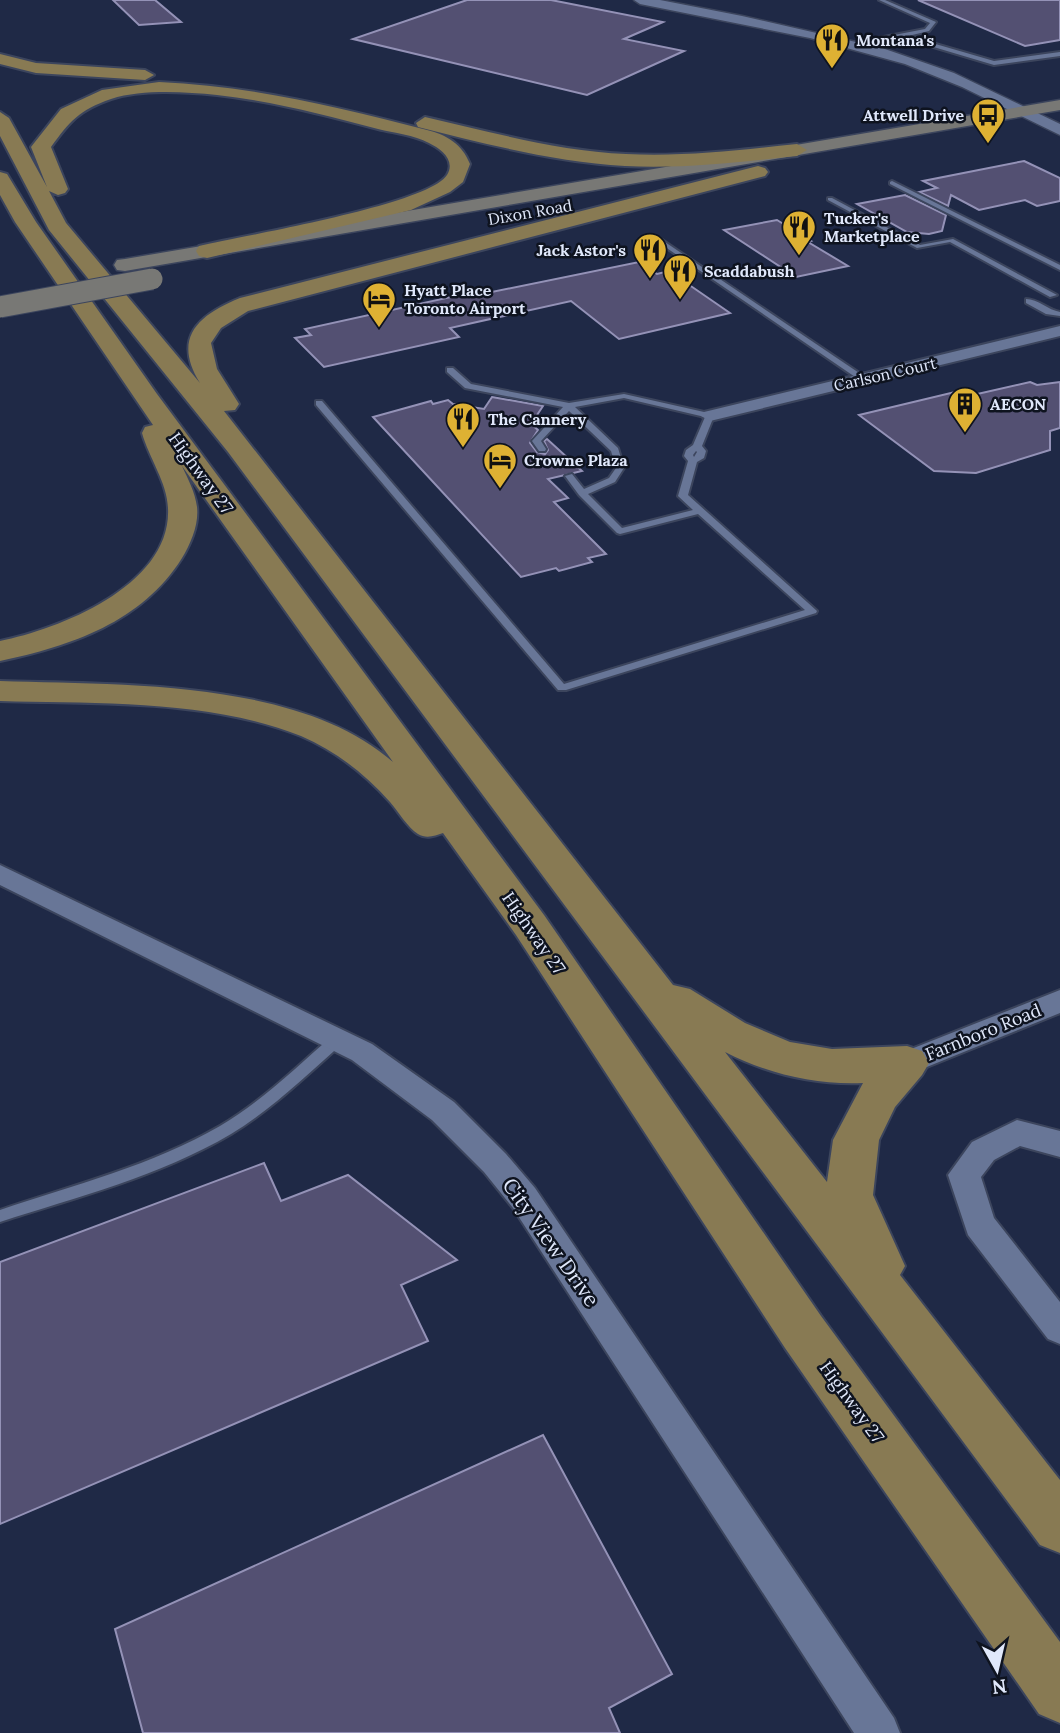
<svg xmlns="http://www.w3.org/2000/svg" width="1060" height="1733" viewBox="0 0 1060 1733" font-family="Lora,serif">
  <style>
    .building { fill: #535072; stroke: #9492b7; stroke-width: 2 }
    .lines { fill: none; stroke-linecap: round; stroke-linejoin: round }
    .service-casing { stroke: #3c455d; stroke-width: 4 }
    .minor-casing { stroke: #3c455d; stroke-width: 4 }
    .tertiary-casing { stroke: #3c455d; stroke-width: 3 }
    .secondary-casing { stroke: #3c455d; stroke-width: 3 }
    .primary-casing { stroke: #3c455d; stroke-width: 4 }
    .service { fill: #687697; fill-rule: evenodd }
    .minor { fill: #687697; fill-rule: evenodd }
    .tertiary { fill: #687697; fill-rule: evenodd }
    .secondary { fill: #787875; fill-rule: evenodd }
    .primary { fill: #887a53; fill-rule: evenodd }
    .secondary-bridge-casing { stroke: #3c455d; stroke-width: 23; stroke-linecap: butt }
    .secondary-bridge { stroke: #787875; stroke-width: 21 }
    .labels { text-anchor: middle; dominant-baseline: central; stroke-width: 5; stroke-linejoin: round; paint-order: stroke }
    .far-poi-label { font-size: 16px; font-weight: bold; fill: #e0e8fb; stroke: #0e131f; text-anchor: start }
    .far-street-label { font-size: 16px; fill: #e0e8fb; stroke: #0e131f }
    .street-label { font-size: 18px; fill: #e0e8fb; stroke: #0e131f }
    .near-street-label { font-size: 21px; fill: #e0e8fb; stroke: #0e131f }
  </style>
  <rect width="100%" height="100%" fill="#1f2946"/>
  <g class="building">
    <path d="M113 0H155L181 22 139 25Z"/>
    <path d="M467 0H551L663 22 624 39 684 51 587 95 353 39Z"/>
    <path d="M918 0H1060V40L1025 46Z"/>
    <path d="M1024 161 1060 178V201L1037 206 1025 200 979 210 951 195 948 206 919 192 937 188 923 181Z"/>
    <path d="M905 195 946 215 942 231 929 234 907 232 857 204Z"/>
    <path d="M777 220 811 241 808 242 848 266 796 277 724 230Z"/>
    <path d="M639 262 657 274 669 271 730 313 619 339 571 301 450 328 459 337 324 367 295 338 311 335 305 329 478 291 482 294Z"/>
    <path d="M1030 382 1037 385 1060 382V428L1050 431V450L976 473 934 471 859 415 955 392 973 395Z"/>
    <path d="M492 397 543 406 531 424 538 430 530 443 537 452 545 454 548 450 544 441 547 439 582 471 548 479 568 498 554 502 606 554 588 558 592 562 559 571 556 568 521 577 373 417 431 401 433 404 448 400 453 404 484 409Z"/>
    <path d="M264 1163 281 1201 348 1175 457 1260 401 1285 428 1341 0 1524V1262Z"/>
    <path d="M543 1435 672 1674 609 1708 620 1733H143L115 1629Z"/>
  </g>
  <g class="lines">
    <g class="service-casing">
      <g id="service">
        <path d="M879 0H885L936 22 929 31 908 36 994 61 1060 52V56L994 65 900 37 851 46 853 43 925 29 930 23Z"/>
        <path d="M892 181 1060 265V270L890 184V182Z"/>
        <path d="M828 198H832L920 245 953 239 1057 295 1050 297 950 242 917 248 828 200Z"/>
        <path d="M655 238H659L868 379 861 381 655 240Z"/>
        <path d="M1026 299C1038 299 1048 310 1060 312V316L1046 314 1026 303Z"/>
        <path d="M447 368H453L471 384 569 403 624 394 713 414 714 416 702 446 706 451 704 458 697 462 688 495 817 611 816 613 566 690H558L316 405V401H322L564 684 805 610 698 514 620 534 617 533 579 495 565 476 572 474 584 489 609 478 616 468 611 451 569 411 541 441 546 449 545 451H539L532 441 563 407 465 388 447 372ZM624 398 705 417 693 445 686 450 684 456 688 461 678 496 693 510 622 528 588 494 615 482 624 468 618 448 575 407ZM696 451 697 452 694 457 693 455Z"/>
        <path d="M338 1034 343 1035 345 1039 343 1043C307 1075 272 1109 231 1134 160 1176 77 1197 0 1222V1210C74 1185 153 1165 220 1126 262 1101 297 1067 333 1035Z"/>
      </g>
    </g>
    <g class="minor-casing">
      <g id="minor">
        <path d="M1060 326V336L710 421 701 416 704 412Z"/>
        <path d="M0 865 372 1044 454 1102 506 1154 535 1188 894 1718 900 1733H854L513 1208 484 1172 432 1120 352 1060 0 885Z"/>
        <path d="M1060 990V1013L907 1075 896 1071 892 1063 896 1055Z"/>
        <path d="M1017 1120 1060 1131V1157L1020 1146 994 1160 981 1177 994 1218 1060 1302V1344L1048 1339 968 1235 948 1175 972 1142Z"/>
      </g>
    </g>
    <g class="tertiary-casing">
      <path id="tertiary" d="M634 0H660L742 16 882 48 954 73 1060 124V135L962 87 905 64 810 38 640 4Z"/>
    </g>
    <g class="secondary-casing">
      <path id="secondary" d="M1060 100V110L125 271 117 270 114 265 117 260 125 259Z"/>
    </g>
    <g class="primary-casing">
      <g id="primary">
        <path d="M0 54 36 63 145 70 154 75 145 80 36 73 0 64Z"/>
        <path d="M159 82C251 86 338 107 427 130 447 135 462 144 470 164L463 182 450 192 411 210 207 258 199 256 196 251 199 246C241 236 428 205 447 175 456 160 441 149 429 143 414 135 394 133 378 129 325 115 271 101 217 95 184 92 143 89 111 99 79 110 70 121 51 147L68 189 65 193 58 195 49 191 66 223 200 383C172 338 198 315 240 298L758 166 765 168 768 172 765 176 248 311 221 328 211 343 217 369 239 404 235 410 224 411 673 985 690 989 745 1023 790 1042 832 1049 907 1046 922 1051 929 1063 922 1075 895 1107 879 1140 873 1195 905 1266 900 1275 1060 1480V1553L1040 1545 228 452 49 230 0 136V112L9 118 47 187 31 147 61 109 102 90ZM725 1052C768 1074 815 1085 863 1083L833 1140 827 1182Z"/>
        <path d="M425 117C491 132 558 151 626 154 683 157 740 150 797 144L807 150 797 156C740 162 682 169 625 166 555 162 486 144 418 127L416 123Z"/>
        <path d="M0 172 7 174 36 222 157 394 544 915 821 1316 1060 1642V1723L1039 1714 785 1348 516 935 443 833C435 836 426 839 418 834 408 828 398 811 390 802 365 774 336 751 301 736 208 699 98 704 0 701V681C119 685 299 679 393 762L182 466C188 479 195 492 197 507 199 524 191 543 182 558 142 622 71 646 0 661V641C60 629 172 585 168 508 167 482 149 458 142 433L145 427 153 425 15 222 0 195Z"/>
      </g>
    </g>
    <use href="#service" class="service"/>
    <use href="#minor" class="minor"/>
    <use href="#tertiary" class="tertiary"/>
    <use href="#secondary" class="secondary"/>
    <use href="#primary" class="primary"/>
    <g class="secondary-bridge-casing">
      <path id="secondary-bridge" d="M0 307 152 279"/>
    </g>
    <use href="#secondary-bridge" class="secondary-bridge"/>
  </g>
  <defs>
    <g id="restaurant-pin" transform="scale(1.75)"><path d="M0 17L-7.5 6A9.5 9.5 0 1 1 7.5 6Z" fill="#deb133" stroke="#0e131f"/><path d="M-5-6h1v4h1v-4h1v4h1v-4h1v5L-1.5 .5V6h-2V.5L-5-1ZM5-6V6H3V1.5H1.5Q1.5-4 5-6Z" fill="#111"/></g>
    <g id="bus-pin" transform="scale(1.75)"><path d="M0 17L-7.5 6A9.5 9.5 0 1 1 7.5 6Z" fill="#deb133" stroke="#0e131f"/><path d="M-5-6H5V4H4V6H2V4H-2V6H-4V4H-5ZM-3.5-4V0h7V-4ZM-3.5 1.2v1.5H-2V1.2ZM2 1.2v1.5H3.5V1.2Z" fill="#111"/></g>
    <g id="hotel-pin" transform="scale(1.75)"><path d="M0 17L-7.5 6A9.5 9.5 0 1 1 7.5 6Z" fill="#deb133" stroke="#0e131f"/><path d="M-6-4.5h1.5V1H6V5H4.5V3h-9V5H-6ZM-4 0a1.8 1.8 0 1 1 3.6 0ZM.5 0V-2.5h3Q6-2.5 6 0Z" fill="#111"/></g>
    <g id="building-pin" transform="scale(1.75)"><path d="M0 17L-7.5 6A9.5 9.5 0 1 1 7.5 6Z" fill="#deb133" stroke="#0e131f"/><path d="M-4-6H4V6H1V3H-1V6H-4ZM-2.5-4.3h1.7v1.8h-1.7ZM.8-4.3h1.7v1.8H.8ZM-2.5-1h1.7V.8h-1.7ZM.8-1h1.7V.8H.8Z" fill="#111"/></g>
  </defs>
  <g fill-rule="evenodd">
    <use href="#restaurant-pin" x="832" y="40"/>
    <use href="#bus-pin" x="988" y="115"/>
    <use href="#restaurant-pin" x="799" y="227"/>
    <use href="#restaurant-pin" x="650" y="250"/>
    <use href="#restaurant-pin" x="680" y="271"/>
    <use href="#hotel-pin" x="379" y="299"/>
    <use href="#building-pin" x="965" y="404"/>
    <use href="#restaurant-pin" x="463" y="419"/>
    <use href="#hotel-pin" x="500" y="460"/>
  </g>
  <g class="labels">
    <g class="far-poi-label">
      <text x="856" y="40">Montana's</text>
      <text x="964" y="115" text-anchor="end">Attwell Drive</text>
      <text x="824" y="218">Tucker's<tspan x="824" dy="18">Marketplace</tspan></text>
      <text x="626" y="250" text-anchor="end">Jack Astor's</text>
      <text x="704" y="271">Scaddabush</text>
      <text x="404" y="290">Hyatt Place<tspan x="404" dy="18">Toronto Airport</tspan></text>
      <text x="990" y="404">AECON</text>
      <text x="488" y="419">The Cannery</text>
      <text x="524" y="460">Crowne Plaza</text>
    </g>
    <g class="far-street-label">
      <text transform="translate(530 212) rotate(-10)">Dixon Road</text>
      <text transform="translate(885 374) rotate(-13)">Carlson Court</text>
    </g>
    <g class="street-label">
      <text transform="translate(201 473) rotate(54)">Highway 27</text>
      <text transform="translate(534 933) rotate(55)">Highway 27</text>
      <text transform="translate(983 1032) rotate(-22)">Farnboro Road</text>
      <text transform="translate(852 1402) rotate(54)">Highway 27</text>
    </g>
    <g class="near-street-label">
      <text transform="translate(551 1242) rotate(55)">City View Drive</text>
    </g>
  </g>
  <g transform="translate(997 1670) rotate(172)" stroke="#0e131f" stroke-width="5" paint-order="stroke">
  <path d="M0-5L12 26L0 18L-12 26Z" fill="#e0e8fb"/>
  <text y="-10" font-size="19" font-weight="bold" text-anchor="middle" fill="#e0e8fb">N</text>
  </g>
</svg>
